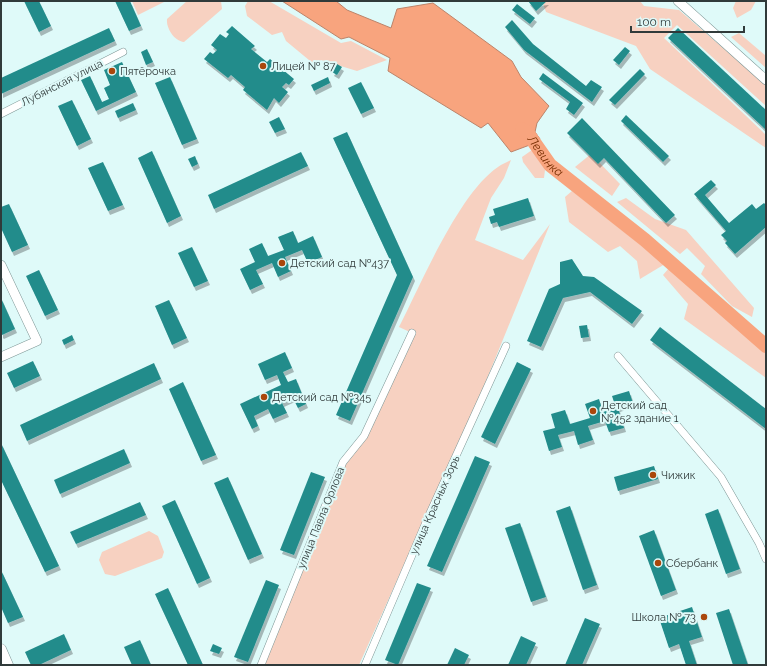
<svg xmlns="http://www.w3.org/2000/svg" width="767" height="666" viewBox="0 0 767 666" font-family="Raleway,sans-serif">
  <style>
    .green { fill: #f7d1c1 }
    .water { fill: #f8a47e; stroke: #bc846a }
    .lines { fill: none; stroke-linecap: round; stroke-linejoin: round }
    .river { stroke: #f8a47e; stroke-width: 14 }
    .building { fill: #238c8b; filter: url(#shadow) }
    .minor-casing { stroke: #7d9695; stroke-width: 8 }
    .tertiary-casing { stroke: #7d9695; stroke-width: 10 }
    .secondary-casing { stroke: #7d9695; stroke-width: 11 }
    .minor { stroke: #fff; stroke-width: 7 }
    .tertiary { stroke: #fff; stroke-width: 9 }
    .secondary { stroke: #fff; stroke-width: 10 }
    .poi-dot { fill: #aa470c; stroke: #dffaf9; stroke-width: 1.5 }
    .labels { text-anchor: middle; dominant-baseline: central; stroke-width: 4; stroke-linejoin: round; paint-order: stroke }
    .poi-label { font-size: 11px; fill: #303a3a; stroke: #dffaf9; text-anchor: start }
    .street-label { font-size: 11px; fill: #303a3a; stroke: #dffaf9 }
    .water-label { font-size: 12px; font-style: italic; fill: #772d00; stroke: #dffaf9 }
  </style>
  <defs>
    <filter id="shadow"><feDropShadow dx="2" dy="4" stdDeviation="0" flood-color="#0004"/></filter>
  </defs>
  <rect width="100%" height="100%" fill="#dffaf9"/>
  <g class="green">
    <path d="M132 1H166L138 15Z"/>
    <path d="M187 1H221L222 9 184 42C174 41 166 28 167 19Z"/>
    <path d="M248 1H269L341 43 351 41 387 60 357 71 321 60 315 65 286 41 282 32 272 35 247 16 245 6Z"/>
    <path d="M542 1H640L644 6 679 10 766 85V106L677 25 664 38 766 135V148L650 69 636 46 546 12Z"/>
    <path d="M736 1H756L751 10 737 18 733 8Z"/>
    <path d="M739 33 766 56V68L731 37Z"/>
    <path d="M532 150 545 170 544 178H535L523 162 522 157Z"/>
    <path d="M591 154 620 184 612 196 575 167Z"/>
    <path d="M511 160 504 178 491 198 475 240 523 260 550 224 482 391 359 665H261L343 462 364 436 412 333 399 327C421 284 459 193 498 167 502 164 507 162 511 160Z"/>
    <path d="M572 191 665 264 640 279 637 261 620 246 608 252 569 222 565 197Z"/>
    <path d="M626 198 655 219 686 230 754 308 752 317 732 306 701 274 705 266 687 248 680 254 617 202Z"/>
    <path d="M669 268 766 350V378L684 319 688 304 663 275Z"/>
    <path d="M149 531 158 536 164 552 162 558 115 576 105 574 99 560 102 552Z"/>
  </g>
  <path class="water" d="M282 1H336L347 10 391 28 397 9 433 3 512 61 521 77 549 106 537 123 535 132 540 139 535 143 511 152 488 123 481 128 388 71 390 58 349 37 341 39Z"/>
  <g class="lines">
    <path class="river" id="s1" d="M522 129 529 135 550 165 645 240 766 346"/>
  </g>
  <g class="building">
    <path d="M24 1H39L51 26 39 32Z"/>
    <path d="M115 1H130L141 26 129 31Z"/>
    <path d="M528 1 536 2 547 1 536 11Z"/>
    <path d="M517 4 535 18 530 24 512 10Z"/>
    <path d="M512 20 533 44 586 86 591 80 602 87 592 102 524 50 505 27Z"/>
    <path d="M232 26 255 46 251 49 267 62 270 59 294 79 289 85 286 83 282 87 288 92 279 103 274 98 267 110 243 90 245 87 231 75 228 78 204 59 210 52 213 54 217 50 211 45 220 34 226 38 229 34 226 32Z"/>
    <path d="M109 28 115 41 1 94V78Z"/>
    <path d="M678 28 766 110V130L668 38Z"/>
    <path d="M625 47 630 51 619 65 613 60Z"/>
    <path d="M147 49 153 62 146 65 141 52Z"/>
    <path d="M122 62 136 92 96 111 81 80 90 76 102 102 109 99 104 88 110 85 104 70Z"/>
    <path d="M337 64 342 67 337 75 332 72Z"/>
    <path d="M640 69 645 74 615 105 609 100Z"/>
    <path d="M543 73 583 103 574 115 566 109 570 102 539 79Z"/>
    <path d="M170 77 197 139 182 145 155 83Z"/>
    <path d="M328 77 330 83 314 91 311 85Z"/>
    <path d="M361 82 374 108 361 114 348 88Z"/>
    <path d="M72 100 91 139 77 146 58 106Z"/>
    <path d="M133 103 136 110 118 118 115 111Z"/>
    <path d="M626 115 669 156 663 162 621 121Z"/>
    <path d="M279 117 285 129 275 133 269 122Z"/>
    <path d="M582 118 675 215 666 223 604 158 598 164 567 133Z"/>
    <path d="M347 132 413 277 350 421 336 415 397 275 333 138Z"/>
    <path d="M152 151 181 216 167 223 138 158Z"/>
    <path d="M301 152 308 166 214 209 208 195Z"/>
    <path d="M195 156 198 164 192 167 188 159Z"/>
    <path d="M103 162 123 205 108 211 88 168Z"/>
    <path d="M711 180 716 185 705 195 729 223 752 204 756 209 764 203 766 205V227L735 254 725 243 727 241 721 235 726 231 694 194Z"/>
    <path d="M528 198 534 216 499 227 497 222 491 224 489 217 495 215 493 209Z"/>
    <path d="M9 204 28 245 12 252 1 228V207Z"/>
    <path d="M293 231 298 243 313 236 322 257 308 263 302 250 285 257 291 271 278 277 272 263 256 270 263 284 250 290 240 269 255 262 249 249 262 243 268 256 284 250 278 237Z"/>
    <path d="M192 247 208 281 194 287 178 253Z"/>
    <path d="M572 259 583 276 594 277 642 311 632 324 590 292 563 298 541 347 527 341 549 289 560 284V262Z"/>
    <path d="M39 270 58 310 45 316 26 276Z"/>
    <path d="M1 298 15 329 2 335 1 334Z"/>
    <path d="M169 300 187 338 172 345 155 306Z"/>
    <path d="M587 325 589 337 581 338 579 326Z"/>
    <path d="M660 327 766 409V429L650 340Z"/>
    <path d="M72 335 74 340 64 345 62 340Z"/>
    <path d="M285 352 292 368 283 372 288 382 296 379 306 404 298 408 293 398 282 403 287 413 273 419 268 409 254 416 258 426 252 429 240 404 281 385 277 375 265 380 258 364Z"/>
    <path d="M33 361 40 376 14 388 7 373Z"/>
    <path d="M517 362 531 369 495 444 481 437Z"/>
    <path d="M154 363 161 379 27 441 20 425Z"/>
    <path d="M183 382 216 455 201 461 169 389Z"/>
    <path d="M629 391 633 403 618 408 624 428 609 432 605 421 588 426 593 440 578 445 574 431 558 435 562 447 549 451 543 431 555 428 551 414 565 410 570 424 590 418 585 404 599 399 603 412 616 408 612 396Z"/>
    <path d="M1 443 59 566 45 572 1 480Z"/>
    <path d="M124 449 130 463 60 494 54 480Z"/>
    <path d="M475 456 490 462 442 572 427 566Z"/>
    <path d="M654 466 658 479 618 491 614 477Z"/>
    <path d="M311 472 325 477 294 555 280 550Z"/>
    <path d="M228 477 262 554 248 560 214 483Z"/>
    <path d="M175 500 210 578 197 584 162 506Z"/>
    <path d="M140 502 146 515 76 544 70 532Z"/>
    <path d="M570 506 597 585 583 590 556 511Z"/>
    <path d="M718 509 740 569 726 574 705 514Z"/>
    <path d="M520 523 546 597 531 602 505 528Z"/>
    <path d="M654 530 676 590 661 596 639 536Z"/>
    <path d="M1 570 23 617 8 623 1 607Z"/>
    <path d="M266 580 279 585 248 662 234 657Z"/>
    <path d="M417 583 431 588 398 665 385 660Z"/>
    <path d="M168 588 203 665H188L155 594Z"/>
    <path d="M692 607 702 637 689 641 697 665H686L679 644 669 648 659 618Z"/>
    <path d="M729 609 748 665H733L716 613Z"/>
    <path d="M585 618 600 624 582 665H565Z"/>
    <path d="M64 634 71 650 39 665H31L25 652Z"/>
    <path d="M521 636 536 643 526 665H508Z"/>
    <path d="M140 640 151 665H132L124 647Z"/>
    <path d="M213 644 222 648 219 654 210 651Z"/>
    <path d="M455 648 469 655 464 665H447Z"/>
  </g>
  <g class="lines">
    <g class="minor-casing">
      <g id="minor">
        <path d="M1 114 123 52"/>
        <path d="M618 356 721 477 759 543 766 559"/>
        <path d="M261 665 343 462 364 436 412 333"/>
        <path d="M365 665 430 513 506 346"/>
      </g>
    </g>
    <g class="tertiary-casing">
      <g id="tertiary">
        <path d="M678 1 766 80"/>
        <path d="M1 265 37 341 1 357"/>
      </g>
    </g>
    <g class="secondary-casing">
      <path id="secondary" d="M1 649 8 665"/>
    </g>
    <use href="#minor" class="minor"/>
    <use href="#tertiary" class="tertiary"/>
    <use href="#secondary" class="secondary"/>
  </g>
  <g class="poi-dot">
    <circle cx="263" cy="66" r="4"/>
    <circle cx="112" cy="71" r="4"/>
    <circle cx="282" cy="263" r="4"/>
    <circle cx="264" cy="397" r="4"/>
    <circle cx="593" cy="411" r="4"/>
    <circle cx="653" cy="475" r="4"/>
    <circle cx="658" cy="563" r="4"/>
    <circle cx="704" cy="617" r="4"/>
  </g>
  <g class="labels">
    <g class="poi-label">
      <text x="271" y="66">Лицей № 87</text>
      <text x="120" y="71">Пятёрочка</text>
      <text x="290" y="263">Детский сад №437</text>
      <text x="272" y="397">Детский сад №345</text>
      <text x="601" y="405">Детский сад<tspan x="601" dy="13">№452 здание 1</tspan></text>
      <text x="661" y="475">Чижик</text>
      <text x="666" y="563">Сбербанк</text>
      <text x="696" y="617" text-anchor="end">Школа № 73</text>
    </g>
    <g class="street-label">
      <text transform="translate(62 83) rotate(-27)">Лубянская улица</text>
      <text transform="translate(435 505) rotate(-66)">улица Красных Зорь</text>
      <text transform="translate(321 518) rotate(-68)">улица Павла Орлова</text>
    </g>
    <g class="water-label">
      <text stroke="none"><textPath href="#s1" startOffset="36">Левинка</textPath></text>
    </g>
  </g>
  <rect width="767" height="666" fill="none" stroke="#303a3a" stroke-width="4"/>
  <path d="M631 26v6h113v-6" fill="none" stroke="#303a3a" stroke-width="2"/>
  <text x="637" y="26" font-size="12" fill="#303a3a" stroke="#dffaf9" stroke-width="3" paint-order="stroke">100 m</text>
</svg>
